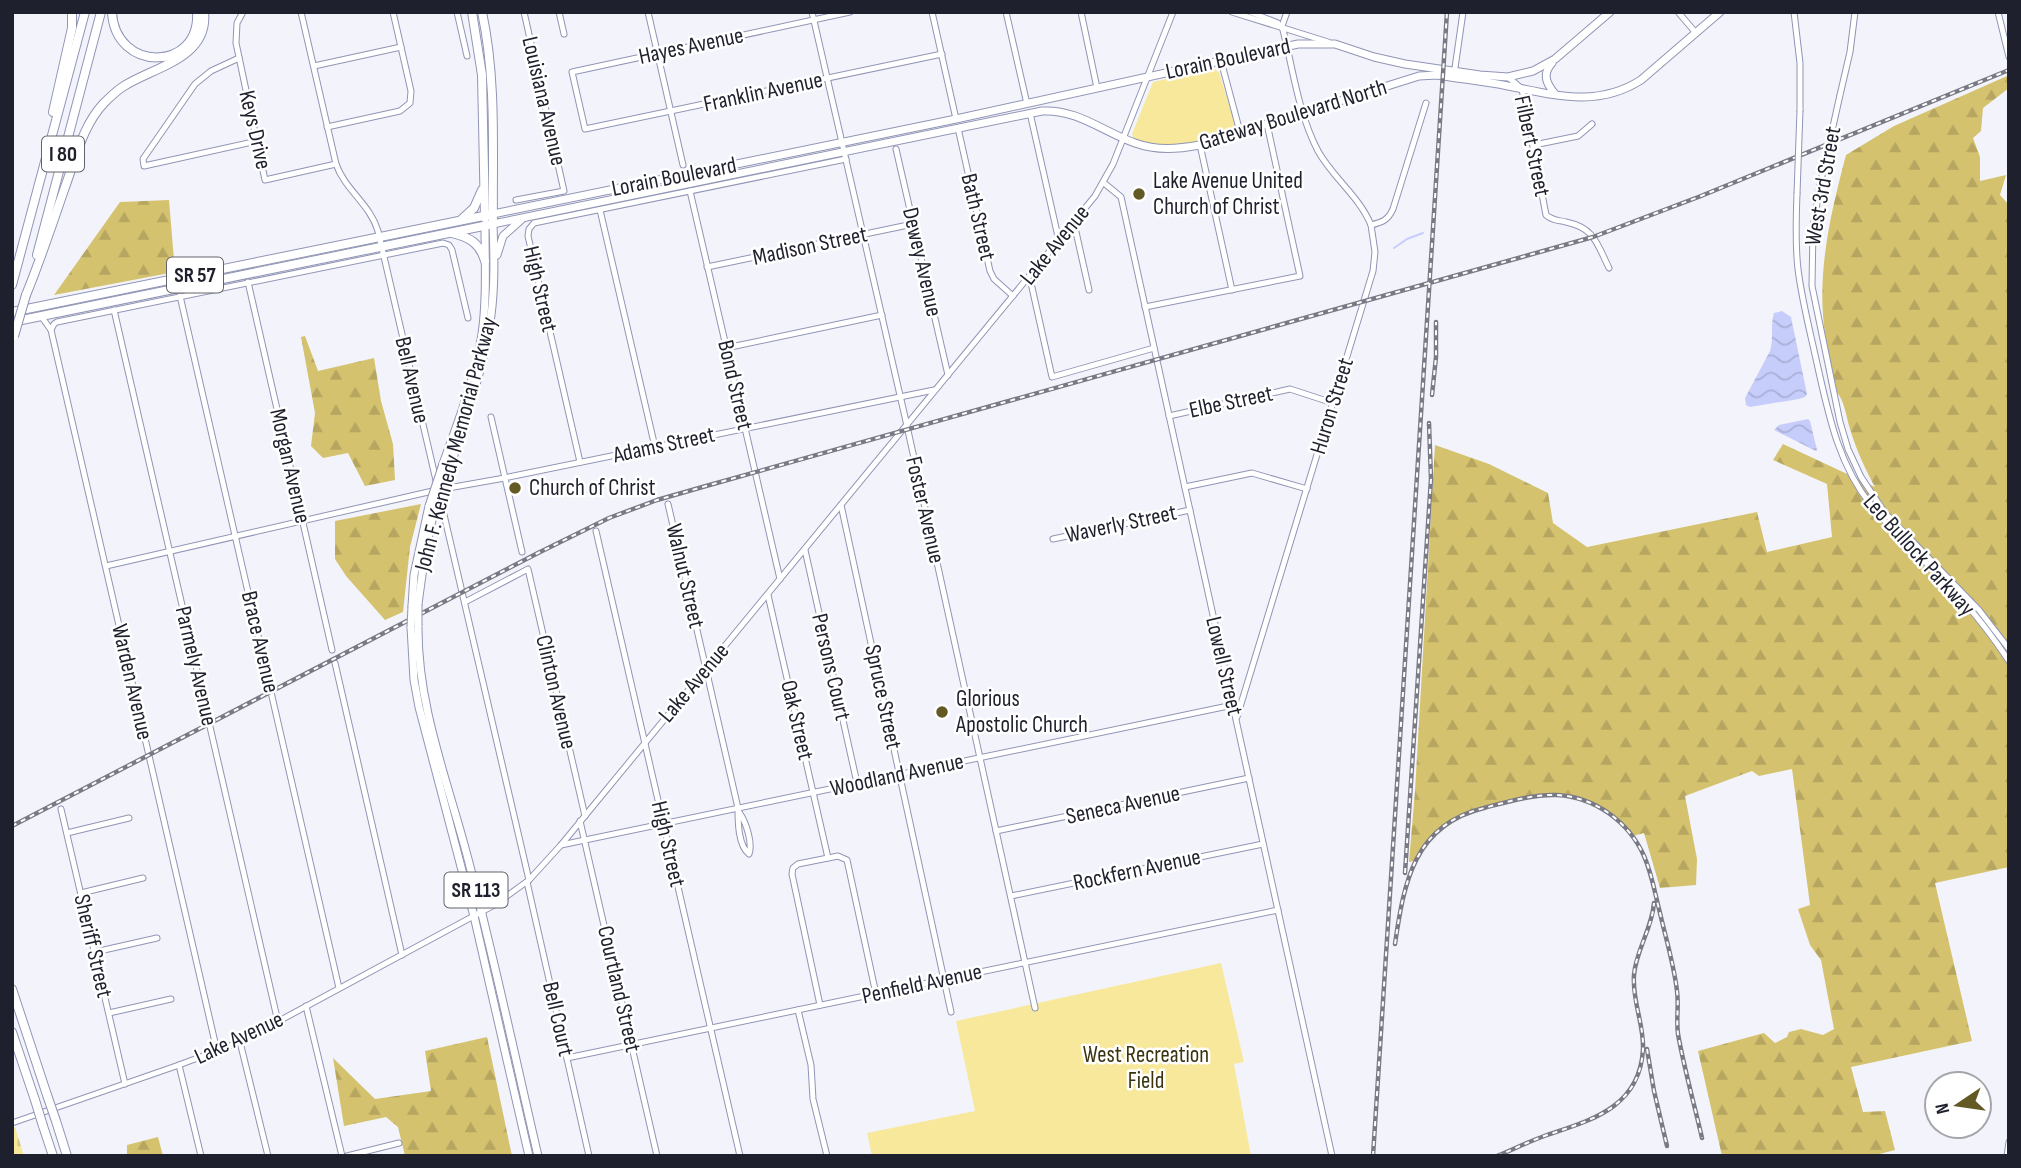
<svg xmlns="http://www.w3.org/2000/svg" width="2021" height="1168" viewBox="0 0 2021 1168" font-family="'Sofia Sans Condensed',sans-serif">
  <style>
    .green { fill: #f8e89b }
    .forest { fill: url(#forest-firs) }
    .cemetery { fill: url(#cemetery-stones) }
    .water { fill: url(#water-waves) }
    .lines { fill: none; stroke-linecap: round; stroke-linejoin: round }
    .stream { stroke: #c7cdfb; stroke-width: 2 }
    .minor-casing { stroke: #9095b5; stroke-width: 7 }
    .major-casing { stroke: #9095b5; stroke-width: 9 }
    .highway-casing { stroke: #9095b5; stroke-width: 10 }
    .minor { stroke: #fff; stroke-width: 5 }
    .major { stroke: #fff; stroke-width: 7 }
    .highway { stroke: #fff; stroke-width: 8 }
    .rail-casing { stroke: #797a85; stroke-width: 4.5 }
    .rail { stroke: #fff; stroke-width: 2; stroke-dasharray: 5; stroke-linecap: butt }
    .minor-bridge-casing { stroke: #9095b5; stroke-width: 7; stroke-linecap: butt }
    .major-bridge-casing { stroke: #9095b5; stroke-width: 9; stroke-linecap: butt }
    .highway-bridge-casing { stroke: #9095b5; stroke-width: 10; stroke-linecap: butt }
    .minor-bridge { stroke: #fff; stroke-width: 5 }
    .major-bridge { stroke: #fff; stroke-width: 7 }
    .highway-bridge { stroke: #fff; stroke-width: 8 }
    .poi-dot { fill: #635925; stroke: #fff; stroke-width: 2.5 }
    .labels { text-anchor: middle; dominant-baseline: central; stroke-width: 5; stroke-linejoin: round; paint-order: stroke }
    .shield { fill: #fff; stroke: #62636c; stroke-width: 2 }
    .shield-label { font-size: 21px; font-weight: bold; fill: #1f202d }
    .street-label { font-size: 23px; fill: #1f202d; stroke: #fff }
    .poi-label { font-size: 23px; fill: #1f202d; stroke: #fff; text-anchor: start }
    .park-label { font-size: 23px; fill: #3a330e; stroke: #fff }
  </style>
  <defs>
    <pattern id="forest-firs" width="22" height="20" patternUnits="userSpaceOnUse" patternTransform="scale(1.75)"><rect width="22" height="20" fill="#d4c26f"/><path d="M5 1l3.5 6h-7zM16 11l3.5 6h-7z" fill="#b6a660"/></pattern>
    <pattern id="cemetery-stones" width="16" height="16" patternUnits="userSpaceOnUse" patternTransform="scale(1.75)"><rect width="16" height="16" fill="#f8e89b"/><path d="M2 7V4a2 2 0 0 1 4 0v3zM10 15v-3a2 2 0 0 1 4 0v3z" fill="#d4c786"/></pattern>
    <pattern id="water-waves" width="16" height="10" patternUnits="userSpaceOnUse" patternTransform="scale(1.75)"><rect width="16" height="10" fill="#c7cdfb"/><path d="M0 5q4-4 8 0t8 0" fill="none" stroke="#aab0d7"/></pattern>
  </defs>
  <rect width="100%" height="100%" fill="#f3f4fb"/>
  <g class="green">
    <path d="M1213 68 1219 72 1235 124 1234 129C1202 143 1168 151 1134 139L1132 134 1153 82Z"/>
    <path d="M1221 963 1244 1062 1234 1064 1251 1156H872L867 1133 975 1111 956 1021Z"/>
  </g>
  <g class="forest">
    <path d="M2007 76 2009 88 1983 108 1981 131 1973 138 1980 157V181L2006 175 2000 195 2009 205V867L1935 883 1972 1041 1851 1067 1863 1112 1885 1111 1895 1150 1872 1156H1722L1698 1051 1764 1033 1775 1043 1787 1037 1789 1032 1801 1029 1823 1035 1834 1029 1821 960 1810 945 1798 909 1810 905 1792 769 1759 776 1752 771 1685 796 1697 859 1696 885 1660 888 1644 833 1633 836C1596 792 1559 791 1506 803 1465 812 1436 822 1414 861L1409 862 1415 791 1435 445 1489 464 1548 493 1553 523 1587 547 1757 512 1767 552 1832 537 1827 484 1773 460 1783 444 1875 487C1865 469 1856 449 1850 429 1846 416 1845 403 1837 392 1833 372 1828 352 1825 333 1816 273 1831 212 1846 155L1894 126Z"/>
    <path d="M169 200 175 272 54 295 120 202Z"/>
    <path d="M305 336 318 371 374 358 381 401 393 444 395 480 365 486 348 453 323 458 311 446 315 413 301 337Z"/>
    <path d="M421 504 410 547 403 612 385 620 346 576 335 559V521Z"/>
    <path d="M487 1037 512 1156H405L398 1127 386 1117 344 1126 333 1058 375 1099 431 1091 425 1051Z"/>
    <path d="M158 1137 163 1156H127V1145Z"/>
  </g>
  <path class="cemetery" d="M15 1127 24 1156H12V1128Z"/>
  <g class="water">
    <path d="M1782 311 1791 317 1807 394 1805 397 1799 399 1750 407 1746 405 1745 398 1770 351C1774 338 1770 325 1774 313Z"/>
    <path d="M1808 419 1810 421 1817 450 1816 451 1774 430 1779 425Z"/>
  </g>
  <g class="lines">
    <path class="stream" d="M1394 248 1407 239 1423 233"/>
    <g class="minor-casing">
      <g id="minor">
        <path d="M243 12 237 23 236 43 265 180 336 164"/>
        <path d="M301 12 336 164C345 190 370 204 378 231L529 880"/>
        <path d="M457 12 467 56"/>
        <path d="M559 12 564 34"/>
        <path d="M648 12 683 165"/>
        <path d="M812 12 905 417 1035 1008"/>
        <path d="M850 12 572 72 585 129 942 54"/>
        <path d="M932 12 956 119"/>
        <path d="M1006 12 1027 104"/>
        <path d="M1081 12 1097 88"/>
        <path d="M1232 12 1328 42"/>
        <path d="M1250 12 1278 23 1279 25"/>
        <path d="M1678 12 1696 33"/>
        <path d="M1794 12 1800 63V110"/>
        <path d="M1998 12 2009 57"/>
        <path d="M1282 26C1293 68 1298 113 1318 151 1333 178 1359 196 1371 225"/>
        <path d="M1282 26 1287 12"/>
        <path d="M239 58 211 71 195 84 143 159 144 166 257 141"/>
        <path d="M1221 61 1240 132"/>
        <path d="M314 66 401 47"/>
        <path d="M1454 75 1463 12"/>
        <path d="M1508 77 1522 89 1546 215C1553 221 1558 220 1566 222 1595 228 1597 244 1609 268"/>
        <path d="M1840 95 1850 52 1855 12"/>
        <path d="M1030 113 1059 241"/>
        <path d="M327 127 400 111 410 103 411 91 393 12"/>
        <path d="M958 128 990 271 994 279 1013 296"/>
        <path d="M1200 145 1232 290"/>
        <path d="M1534 145 1578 136 1592 124"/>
        <path d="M896 149 948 375"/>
        <path d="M1104 183 1121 197 1332 1156"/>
        <path d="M1820 185 1813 228 1812 286 1840 422 1848 449 1861 477 1885 513 1979 610 2009 649"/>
        <path d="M690 191 780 579"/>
        <path d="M1797 194C1796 219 1795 244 1798 269 1802 302 1811 335 1818 368 1829 417 1839 465 1871 505 1899 540 1934 568 1964 602 1980 620 1995 640 2009 661"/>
        <path d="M516 200 564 191 524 12"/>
        <path d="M600 210 655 447"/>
        <path d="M1074 223 1089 290"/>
        <path d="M707 267 913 224"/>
        <path d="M1027 279 1031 283 1052 377 1154 348"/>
        <path d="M248 282 332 650"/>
        <path d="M180 296 339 988"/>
        <path d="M1145 307 1300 276 1267 124"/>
        <path d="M114 310 278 1022"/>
        <path d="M41 316 51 330 217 1051"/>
        <path d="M51 330 54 324 57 322 443 243 449 245 452 250 468 318"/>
        <path d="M726 348 882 315"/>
        <path d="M1169 416 1290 389 1333 403"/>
        <path d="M491 417 522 552"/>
        <path d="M580 462 528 236 529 229 534 223 846 159"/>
        <path d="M1185 487 1252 473 1307 489"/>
        <path d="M668 504 738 808C738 822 738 845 749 854 753 843 746 822 739 812"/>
        <path d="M841 505 951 1012"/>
        <path d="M596 531 740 1156"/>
        <path d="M1053 539 1190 510"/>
        <path d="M805 550 857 783"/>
        <path d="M106 566 437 490 499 479 934 390"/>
        <path d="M768 595 828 858"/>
        <path d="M465 602 528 569 585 816"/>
        <path d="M335 663 402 955"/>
        <path d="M1237 717 1373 271 1375 252 1371 225C1383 222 1388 220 1393 209L1426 103"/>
        <path d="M61 809 125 1084"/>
        <path d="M580 821 657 1156"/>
        <path d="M996 831 1249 778"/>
        <path d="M67 833 129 818"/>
        <path d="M561 845 1233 705"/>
        <path d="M527 882 589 1156"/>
        <path d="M81 893 143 878"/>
        <path d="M1011 896 1263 844"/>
        <path d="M95 952 157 938"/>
        <path d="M820 1005 792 874 793 868 798 864 838 856 847 860 876 994"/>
        <path d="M306 1006 342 1156"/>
        <path d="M798 1010 811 1065 813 1099 827 1156"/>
        <path d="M109 1013 171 999"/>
        <path d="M240 1042 268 1156"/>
        <path d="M567 1058 1278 910"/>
        <path d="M179 1065 201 1156"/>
        <path d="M12 1123 179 1065 240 1042 496 904 529 880 561 845 1095 196 1113 164 1173 12"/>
        <path d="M347 1156 399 1143"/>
        <path d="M2007 1156 2009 1142"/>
      </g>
    </g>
    <g class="major-casing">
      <g id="major">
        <path d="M1552 63C1542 74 1546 83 1555 94"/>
        <path d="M493 214 956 119 1298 44H1335L1374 57 1405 64 1480 75 1508 77 1533 71 1555 59 1610 12"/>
        <path d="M497 255 503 236 521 220"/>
        <path d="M443 464C458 422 475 379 482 334 487 298 485 262 485 225"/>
        <path d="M449 470C466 419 484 368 491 315 495 285 494 254 493 224L1042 111C1078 109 1103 132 1135 143 1157 151 1178 149 1200 145L1419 76 1437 75C1461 79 1485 81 1508 86 1555 95 1597 108 1641 80L1720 12"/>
        <path d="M418 604 425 553 433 515"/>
        <path d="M412 606 414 575 429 506"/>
        <path d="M418 625C417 706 448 782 468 859 494 957 515 1057 538 1156"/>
        <path d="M411 627 414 680 419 707 474 916 529 1156"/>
      </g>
    </g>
    <g class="highway-casing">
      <g id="highway">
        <path d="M112 12C115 73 201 72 197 12"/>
        <path d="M472 12 482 75 485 218"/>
        <path d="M53 112 72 28V12"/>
        <path d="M462 219 474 208 482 190"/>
        <path d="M452 233C469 237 480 243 485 261"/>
        <path d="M37 255 101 12"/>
        <path d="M12 285 85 12"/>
        <path d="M26 295C40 261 52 225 64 190 75 161 82 126 104 103 110 97 117 90 124 86 154 67 209 58 204 12"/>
        <path d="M12 312 493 214"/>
        <path d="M12 322 493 224C492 153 497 82 482 12"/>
        <path d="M12 989 47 1095"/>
        <path d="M12 1032 35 1100"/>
        <path d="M56 1121 67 1156"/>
        <path d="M43 1126 53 1156"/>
      </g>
    </g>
    <use href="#minor" class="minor"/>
    <use href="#major" class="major"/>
    <use href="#highway" class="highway"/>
    <g class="rail-casing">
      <g id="rail">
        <path d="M1432 395 1436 357V322"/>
        <path d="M12 826 538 553 609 518 657 500 706 486 1593 237 1701 196 2009 70"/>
        <path d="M1405 873 1431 479 1429 423"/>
        <path d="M1395 944C1404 882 1414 825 1484 808 1507 802 1533 794 1557 795 1595 797 1629 822 1644 856 1652 874 1655 894 1660 913 1666 939 1674 965 1677 991 1679 1005 1676 1020 1678 1034 1684 1068 1694 1103 1702 1138"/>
        <path d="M1647 1049 1654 1091 1667 1146"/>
        <path d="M1373 1156 1447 12"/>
        <path d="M1497 1156C1514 1149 1530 1141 1547 1135 1592 1120 1640 1107 1643 1049 1644 1024 1632 1001 1634 975 1636 950 1652 929 1654 903"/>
      </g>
    </g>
    <use href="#rail" class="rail"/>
    <g class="minor-bridge-casing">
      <g id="minor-bridge">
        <path d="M1820 185 1840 95"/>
        <path d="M1797 194 1800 110"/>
      </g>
    </g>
    <g class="major-bridge-casing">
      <g id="major-bridge">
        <path d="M429 506 443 464"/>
        <path d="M433 515 449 470"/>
        <path d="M418 625V604"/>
        <path d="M411 627 412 606"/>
      </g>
    </g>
    <g class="highway-bridge-casing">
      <g id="highway-bridge">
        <path d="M14 336 26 295"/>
        <path d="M47 1095 56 1121"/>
        <path d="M35 1100 43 1126"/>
      </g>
    </g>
    <use href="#minor-bridge" class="minor-bridge"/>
    <use href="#major-bridge" class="major-bridge"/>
    <use href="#highway-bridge" class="highway-bridge"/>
  </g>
  <g class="poi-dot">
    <circle cx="1139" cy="194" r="7"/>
    <circle cx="515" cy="488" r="7"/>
    <circle cx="942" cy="712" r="7"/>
  </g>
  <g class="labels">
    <g class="shield">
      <rect x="42" y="136.5" width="42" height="35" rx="5"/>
      <rect x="167" y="257.5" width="56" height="35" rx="5"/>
      <rect x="444.5" y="872.5" width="63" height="35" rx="5"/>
    </g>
    <g class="shield-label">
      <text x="63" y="154">I 80</text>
      <text x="195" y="275">SR 57</text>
      <text x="476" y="890">SR 113</text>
    </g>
    <g class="street-label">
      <text transform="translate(691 46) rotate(-12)">Hayes Avenue</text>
      <text transform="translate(1228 59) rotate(-12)">Lorain Boulevard</text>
      <text transform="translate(763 92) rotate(-12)">Franklin Avenue</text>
      <text transform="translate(544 101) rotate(77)">Louisiana Avenue</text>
      <text transform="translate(1293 115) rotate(-17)">Gateway Boulevard North</text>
      <text transform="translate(255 130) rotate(77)">Keys Drive</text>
      <text transform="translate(1532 146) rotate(78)">Filbert Street</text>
      <text transform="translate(674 177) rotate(-11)">Lorain Boulevard</text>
      <text transform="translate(1823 186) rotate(-80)">West 3rd Street</text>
      <text transform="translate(978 217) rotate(77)">Bath Street</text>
      <text transform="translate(1055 245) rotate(-51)">Lake Avenue</text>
      <text transform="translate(810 246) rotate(-12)">Madison Street</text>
      <text transform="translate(922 262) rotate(77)">Dewey Avenue</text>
      <text transform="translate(540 289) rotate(77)">High Street</text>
      <text transform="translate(412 380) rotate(77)">Bell Avenue</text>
      <text transform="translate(735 385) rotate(77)">Bond Street</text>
      <text transform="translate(1231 402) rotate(-12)">Elbe Street</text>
      <text transform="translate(1332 406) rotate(-73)">Huron Street</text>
      <text transform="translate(456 444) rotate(-75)">John F. Kennedy Memorial Parkway</text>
      <text transform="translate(664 445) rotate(-12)">Adams Street</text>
      <text transform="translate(290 466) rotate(77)">Morgan Avenue</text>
      <text transform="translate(925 510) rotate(77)">Foster Avenue</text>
      <text transform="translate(1121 524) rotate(-12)">Waverly Street</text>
      <text transform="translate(1919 555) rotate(48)">Leo Bullock Parkway</text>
      <text transform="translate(685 576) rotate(77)">Walnut Street</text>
      <text transform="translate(260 642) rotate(77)">Brace Avenue</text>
      <text transform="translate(196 666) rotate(77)">Parmely Avenue</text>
      <text transform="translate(1224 666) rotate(77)">Lowell Street</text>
      <text transform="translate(831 667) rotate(77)">Persons Court</text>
      <text transform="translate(132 682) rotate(77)">Warden Avenue</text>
      <text transform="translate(694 683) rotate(-50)">Lake Avenue</text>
      <text transform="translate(556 692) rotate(77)">Clinton Avenue</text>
      <text transform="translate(883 697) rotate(78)">Spruce Street</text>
      <text transform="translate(797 720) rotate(77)">Oak Street</text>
      <text transform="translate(897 775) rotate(-12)">Woodland Avenue</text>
      <text transform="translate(1123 805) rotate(-12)">Seneca Avenue</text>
      <text transform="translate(668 844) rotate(77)">High Street</text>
      <text transform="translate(1137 870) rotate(-12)">Rockfern Avenue</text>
      <text transform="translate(93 946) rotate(77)">Sheriff Street</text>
      <text transform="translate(922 984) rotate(-12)">Penfield Avenue</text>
      <text transform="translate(619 989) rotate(77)">Courtland Street</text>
      <text transform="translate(558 1019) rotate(77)">Bell Court</text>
      <text transform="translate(239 1038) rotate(-25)">Lake Avenue</text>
    </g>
    <g class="poi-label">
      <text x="1153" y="181">Lake Avenue United<tspan x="1153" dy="26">Church of Christ</tspan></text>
      <text x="529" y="488">Church of Christ</text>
      <text x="956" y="699">Glorious<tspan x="956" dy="26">Apostolic Church</tspan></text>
    </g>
    <g class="park-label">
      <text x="1146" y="1055">West Recreation<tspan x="1146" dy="26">Field</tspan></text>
    </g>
  </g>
  <rect width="2021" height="1168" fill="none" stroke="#1f202d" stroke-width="28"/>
  <g transform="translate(1958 1105) rotate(257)"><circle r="33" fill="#ffffff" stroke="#a5a6ab" stroke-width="2"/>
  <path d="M0-5L12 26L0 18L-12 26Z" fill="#635925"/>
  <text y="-10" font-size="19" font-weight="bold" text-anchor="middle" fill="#1f202d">N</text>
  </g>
</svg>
